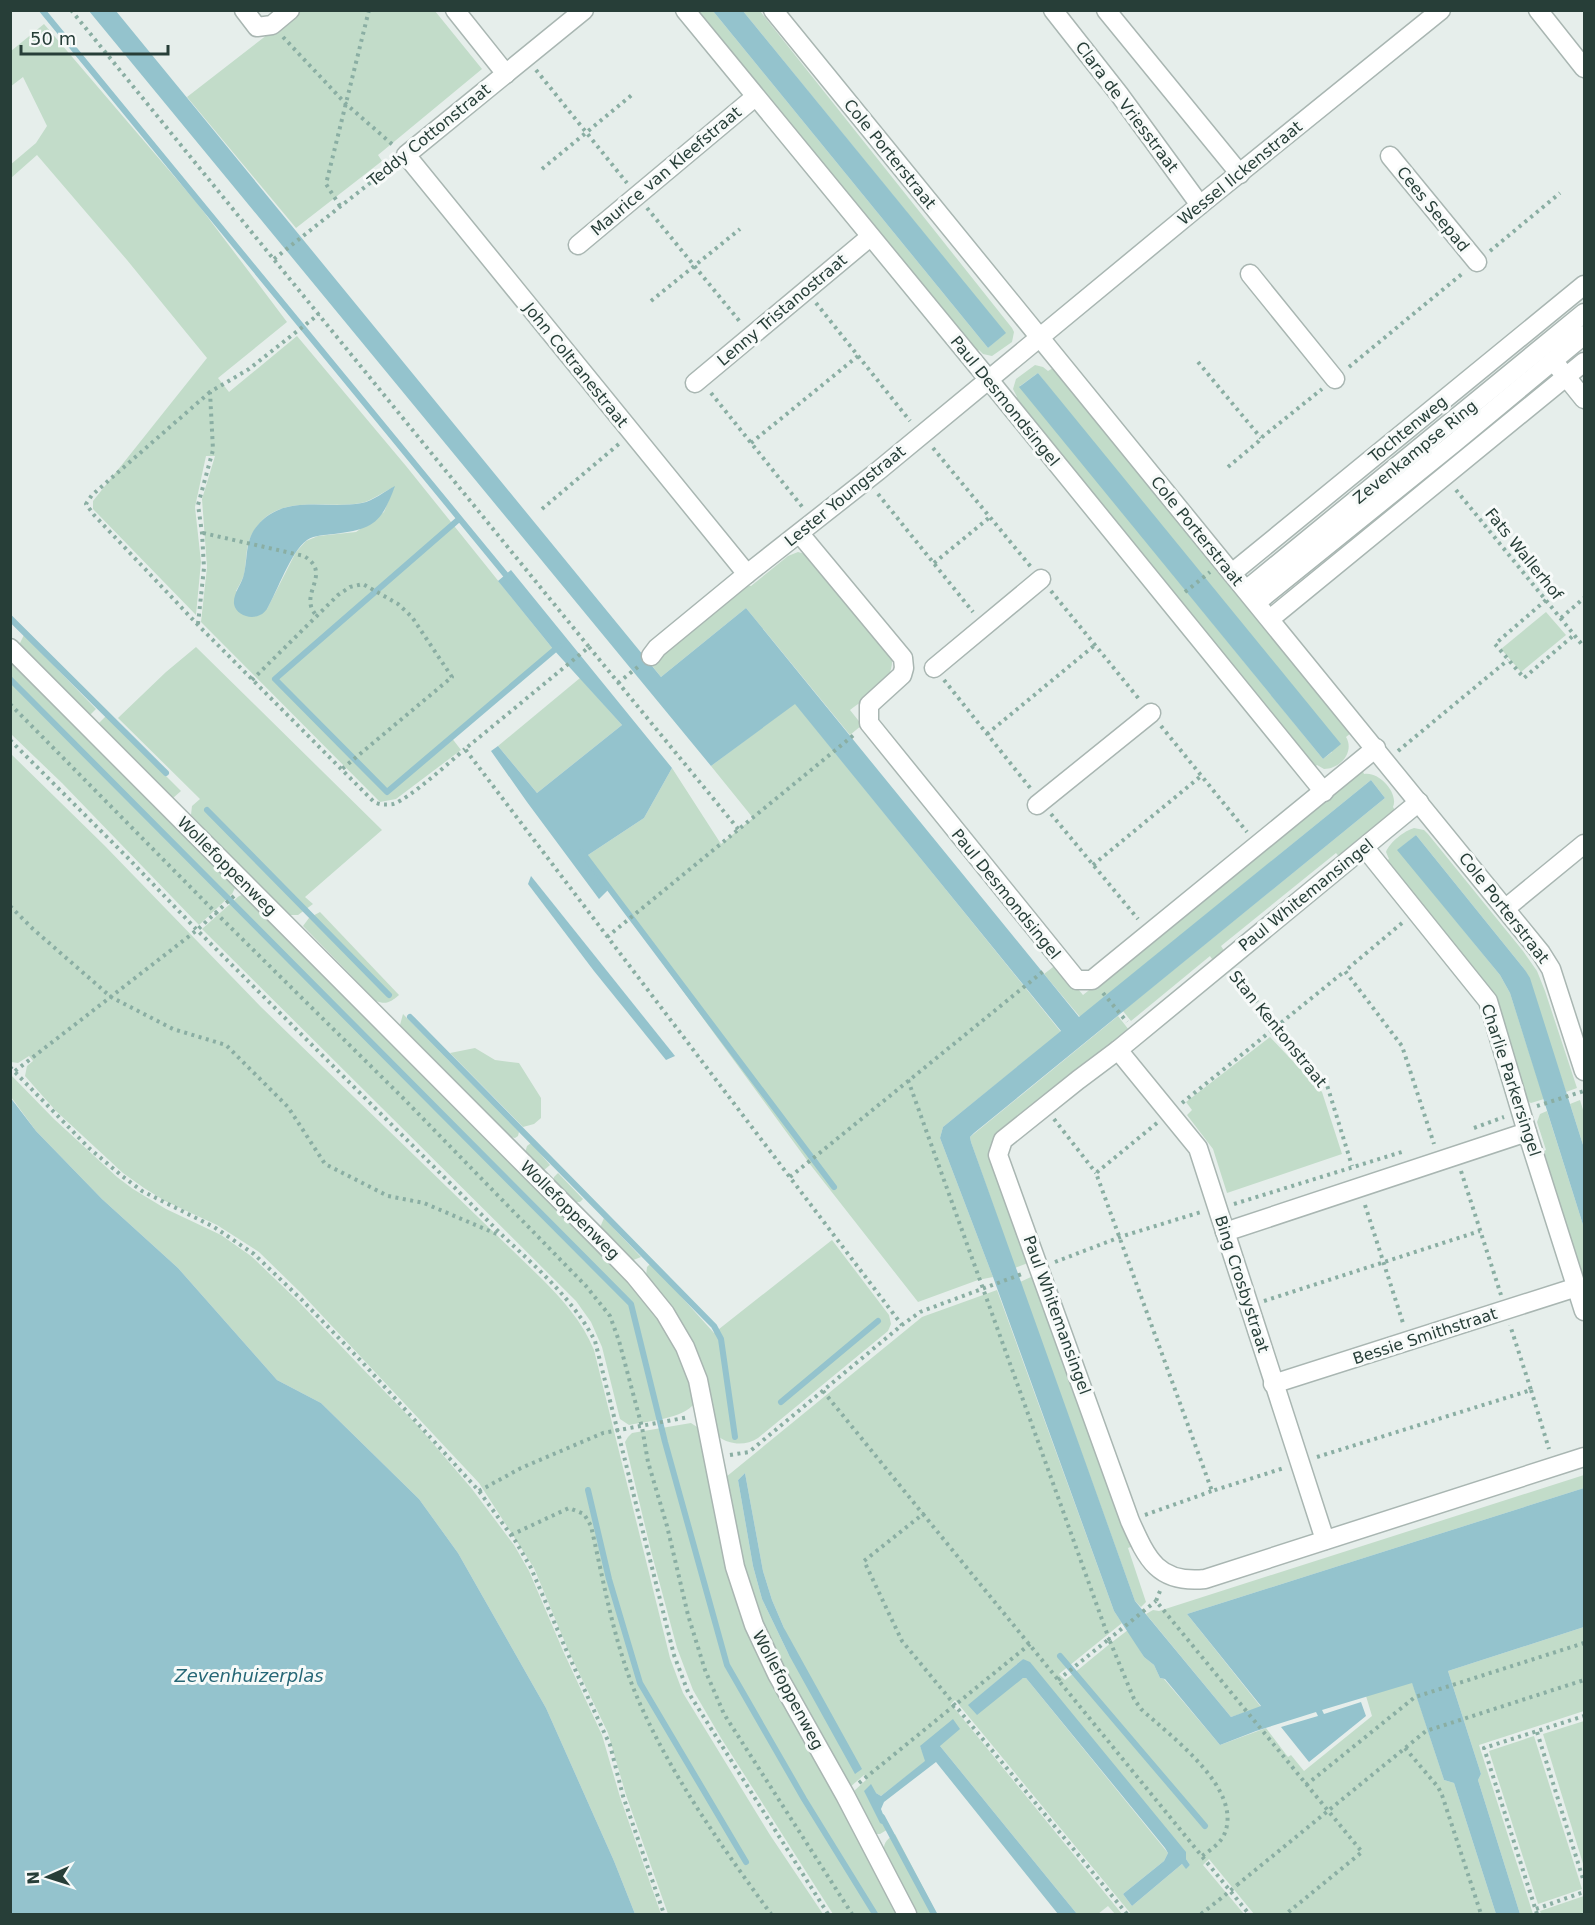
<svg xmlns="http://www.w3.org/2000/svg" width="1595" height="1925" viewBox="0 0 1595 1925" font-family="'DejaVu Sans',sans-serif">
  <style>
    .green { fill: #c2dcc9; fill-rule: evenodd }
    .water { fill: #94c3cd }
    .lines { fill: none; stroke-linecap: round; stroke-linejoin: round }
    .stream { stroke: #94c3cd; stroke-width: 6 }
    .minor-casing { stroke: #a9b6b2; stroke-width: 21 }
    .path { stroke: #8aaea3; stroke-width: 4; stroke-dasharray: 3 4.5; stroke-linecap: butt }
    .minor { stroke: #fff; stroke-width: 18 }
    .path-bridge { stroke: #8aaea3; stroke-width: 4; stroke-dasharray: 3 4.5; stroke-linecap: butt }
    .labels { text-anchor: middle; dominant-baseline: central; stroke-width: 6; stroke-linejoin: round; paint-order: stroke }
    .street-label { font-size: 16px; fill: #273e38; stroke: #f7faf9 }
    .water-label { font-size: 18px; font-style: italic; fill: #266776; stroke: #f7faf9 }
  </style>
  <rect width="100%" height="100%" fill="#e6eeeb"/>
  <g class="green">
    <path d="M298 11H435L482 69 378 155 382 161 296 228 187 97Z"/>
    <path d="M694 11H713L988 348 1005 333 743 11H760L1012 328 1014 332 1012 342 992 356 983 354 979 350 974 354Z"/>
    <path d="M44 24 197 203 287 322 218 378 229 392 297 336 406 466 553 649 451 737 461 750 396 799 380 802 201 622 207 567 202 499 215 456H206L195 507 201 562 196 615 93 509V501L207 358 127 260 37 155 11 178 10 165 36 143 47 126 23 77 10 87 11 51ZM394 487 384 512 356 532 318 536 306 541 296 552 267 609 236 591C239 586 242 580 244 575 247 561 245 546 252 534 276 491 321 510 361 503 372 501 384 491 394 487Z"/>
    <path d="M1035 365 1043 367 1048 371 1053 368 1351 733 1346 737C1355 752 1340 769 1324 769L1317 765 1312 769 1012 401 1017 397 1013 389 1016 379ZM1038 373 1332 752 1323 759 1020 386Z"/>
    <path d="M798 552 809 555 892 658C894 683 868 696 850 710L862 725 850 735 746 608 661 677 649 662 745 584 751 586 788 556Z"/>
    <path d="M1546 612 1566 635 1521 672 1501 649Z"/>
    <path d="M24 635 96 709 89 716 19 645Z"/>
    <path d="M196 647 382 830 305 897 313 904 298 915H288L191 815 192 806 200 799 118 718 166 672Z"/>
    <path d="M10 659 236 886 232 894 199 925 62 783 11 734Z"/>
    <path d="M580 678 622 725 537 793 498 746Z"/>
    <path d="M795 703 1061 1032 943 1127 940 1138 993 1277 978 1280 918 1302 809 1163 585 857 644 818 672 768 721 844 753 818 711 766Z"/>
    <path d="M106 716 181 791 173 798 171 797 98 724Z"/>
    <path d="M11 754 104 845 261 1007 541 1278C563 1300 582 1321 594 1350L670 1658 683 1693 770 1835 823 1914H668L626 1795 608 1733 569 1652 534 1568 479 1483 301 1293 259 1252 217 1225 165 1201 144 1188 123 1173 56 1111 25 1076 27 1066 33 1061 29 1056 18 1063 11 1062Z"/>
    <path d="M1362 769 1364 774C1379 771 1399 793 1393 807L1396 812 1341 859 1336 853 1221 946 1225 952 1214 962 1210 956 1131 1021 1123 1011 1385 798 1371 780 1080 1017 1044 974 1057 964 1083 995Z"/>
    <path d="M1414 828 1424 830 1428 834 1523 951 1537 971 1545 991 1577 1088 1566 1092 1525 970 1416 835 1398 850 1500 975 1510 993 1544 1099 1531 1103 1525 1100 1493 999 1384 863 1389 859 1386 852C1390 842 1404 831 1414 828Z"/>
    <path d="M242 895 246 896 615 1267C640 1296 667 1326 682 1363 687 1376 690 1390 695 1403 682 1419 649 1421 629 1425L620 1419 602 1347 591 1322 576 1301 202 929 239 896Z"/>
    <path d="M320 912 399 995C391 1002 386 1005 376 1001L303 926 309 918Z"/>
    <path d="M403 1014 519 1132 518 1136 515 1138 507 1136 400 1025Z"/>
    <path d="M1118 1016 1129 1030 991 1158 992 1167 1018 1239 1023 1242 1028 1263 1015 1268 971 1142 970 1137Z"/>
    <path d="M1270 1037 1322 1092 1342 1154 1227 1193 1213 1149 1187 1115 1192 1110 1186 1102Z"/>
    <path d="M475 1048 495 1060 519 1063 541 1098V1118L534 1124 523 1127 450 1053Z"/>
    <path d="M10 1074 54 1119 117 1177 133 1189 166 1209 221 1235 251 1256 298 1301 360 1366 419 1427 472 1489 514 1545 529 1571 564 1653 602 1735 620 1797 661 1914H635L614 1861 546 1708 458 1553 419 1499 321 1403 277 1380 178 1268 102 1199 36 1131 11 1097Z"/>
    <path d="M1580 1100 1584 1113V1148L1570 1104Z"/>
    <path d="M1547 1111 1584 1228V1287L1542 1152 1546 1150 1537 1122 1540 1114Z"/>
    <path d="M531 1143 550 1165 543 1171 525 1153 527 1146Z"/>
    <path d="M558 1173 583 1199 580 1202H573L553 1181 554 1177Z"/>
    <path d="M604 1218 641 1257 631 1261 599 1230Z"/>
    <path d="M832 1240 889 1315 891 1324 888 1331 758 1438C746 1446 730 1445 719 1437L712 1404 671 1307 646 1276 647 1267 651 1263 714 1333Z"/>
    <path d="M1031 1277H1033L1039 1285 1037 1292 1120 1522 1133 1546 1128 1548 1146 1602 1141 1607 1135 1601 1020 1282Z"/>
    <path d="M997 1290 1114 1611 1122 1623 1059 1674 1065 1680C1086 1664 1106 1646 1128 1630L1144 1657 1154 1665 1160 1678 1164 1679 1220 1745 1266 1728 1288 1757 1291 1755 1304 1771 1372 1716 1366 1696 1412 1682 1444 1780 1454 1783 1496 1914H1254L1209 1859 1203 1865 1244 1914H1131L955 1700 951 1704 1122 1914H1115L1108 1906 1098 1914H1077L940 1746H920L926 1761 881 1796 876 1793 884 1824 886 1822 890 1828 880 1834H875L853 1795 854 1791 867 1779 864 1775 849 1788C811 1717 764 1646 743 1568 735 1538 732 1507 726 1477L922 1317ZM745 1473 763 1571 772 1600 784 1628 789 1655 762 1599 753 1566 738 1480ZM1023 1659 1186 1856V1859L1190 1865 1186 1868 1182 1864 1132 1906 1123 1894 1164 1861 1168 1853 1026 1678H1023L969 1705Z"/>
    <path d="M691 1423 700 1429 728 1571 898 1914H833L721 1738 693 1690 677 1648 651 1551 625 1442 628 1437 632 1433Z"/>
    <path d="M1584 1475V1488L1187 1614 1261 1707 1231 1717 1146 1614 1153 1610 1159 1611Z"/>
    <path d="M1584 1627V1711L1479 1745 1533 1914H1520L1478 1780 1481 1774 1448 1671Z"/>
    <path d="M1584 1721V1867L1543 1734Z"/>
    <path d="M1534 1736 1582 1889 1538 1904 1489 1751Z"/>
    <path d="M895 1834 937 1914H916L884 1850C883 1842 889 1838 895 1834Z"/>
    <path d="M1584 1896V1914H1541L1540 1911Z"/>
  </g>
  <g class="water">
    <path d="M89 11H116L661 677 746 608 1079 1017 1371 780 1385 798 974 1133 970 1137 971 1142 1135 1601 1231 1717 1261 1706 1187 1614 1584 1488V1627L1448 1671 1481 1774 1478 1780 1520 1914H1496L1454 1783 1444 1780 1412 1683 1322 1710 1324 1714 1361 1702 1366 1716 1309 1762 1281 1727 1318 1716 1316 1712 1256 1731 1220 1745 1165 1679 1160 1678 1154 1665 1144 1657 1114 1611 993 1277 940 1138 943 1127 1061 1031 795 704 711 766Z"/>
    <path d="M713 11H743L1006 333 988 348Z"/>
    <path d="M1038 373 1341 744 1323 759 1019 387Z"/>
    <path d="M395 486C381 524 373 529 334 534 325 535 315 535 307 540 291 551 277 592 267 609 265 611 263 614 260 615 251 620 236 615 234 604 233 593 242 584 244 574 248 557 245 540 257 526 284 493 325 510 362 503 373 501 385 491 395 486Z"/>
    <path d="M511 570 672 768 644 818 585 857 608 890 599 899 527 802 491 751 498 746 537 793 622 725 553 649 498 581Z"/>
    <path d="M1416 835 1525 970 1530 978 1584 1148V1228L1510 993 1500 975 1397 850Z"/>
    <path d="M531 876 675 1056 666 1060 594 971 528 884Z"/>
    <path d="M10 1097 36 1131 102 1199 178 1268 277 1380 321 1403 419 1499 458 1553 546 1708 614 1861 635 1914H11Z"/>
    <path d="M745 1473 763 1571 772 1600 784 1628 862 1769 855 1774 789 1655 762 1599 753 1566 738 1480Z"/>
    <path d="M1023 1659 1030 1662 1186 1852V1859L1190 1865 1186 1869 1182 1864 1132 1906 1123 1894 1164 1861 1168 1853 1165 1848 1026 1678H1023L977 1715 968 1705Z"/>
    <path d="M953 1719 960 1729 940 1746 1077 1914H1058L936 1762 884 1802 881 1809 886 1822 882 1824 880 1823 864 1791 871 1784 876 1793 881 1796 925 1761 920 1746Z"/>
  </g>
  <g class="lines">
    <g class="stream">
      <path d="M42 10 510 580"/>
      <path d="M459 519 275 679 387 792 559 646"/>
      <path d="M10 618 166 773"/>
      <path d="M10 679 631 1304 665 1442 727 1665 804 1799 875 1914"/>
      <path d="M207 810 389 995"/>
      <path d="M582 852 834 1187"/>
      <path d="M410 1017 714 1326 721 1339 735 1437"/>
      <path d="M781 1402 878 1321"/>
      <path d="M588 1490 609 1579 640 1683 746 1862"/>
      <path d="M1060 1656 1205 1826"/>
      <path d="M882 1817 934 1914"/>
    </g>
    <g class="minor-casing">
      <g id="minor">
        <path d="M244 10 257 27 272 25 290 10"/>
        <path d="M455 10 506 74"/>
        <path d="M584 10 406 155 747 574"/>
        <path d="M685 10 989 380 1324 792"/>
        <path d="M773 10 1541 953 1551 969 1584 1071"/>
        <path d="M1053 10 1119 94 1200 205"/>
        <path d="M1106 10 1240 174"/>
        <path d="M1538 10 1584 68"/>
        <path d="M1390 156 1477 262"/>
        <path d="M578 245 755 97"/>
        <path d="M1250 274 1335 379"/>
        <path d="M1559 368 1584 399"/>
        <path d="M695 383 870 237"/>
        <path d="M800 534 903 658 904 668 902 675 869 705V723L1077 980H1092L1376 748"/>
        <path d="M1232 573 1584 285"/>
        <path d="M1246 590 1584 313"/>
        <path d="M1257 602 1454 443 1584 335"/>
        <path d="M1270 619 1584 362"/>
        <path d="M10 648 601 1241 635 1276 665 1313 685 1347 698 1380 735 1567 754 1625 777 1674 845 1795 907 1914"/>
        <path d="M651 656 657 648 747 574 878 471 1200 205 1441 10"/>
        <path d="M934 668 1041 579"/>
        <path d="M1419 802 1118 1050 1078 1080 1003 1140 998 1155 1130 1521C1147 1559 1158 1584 1205 1579L1584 1457"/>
        <path d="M1037 805 1151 713"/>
        <path d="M1365 848 1488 1001 1527 1132 1584 1311"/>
        <path d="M1506 908 1584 844"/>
        <path d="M1118 1050 1198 1148 1325 1540"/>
        <path d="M1225 1232 1527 1132"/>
        <path d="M1273 1384 1577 1287"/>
      </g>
    </g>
    <g class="path">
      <path d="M71 10 589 647 465 749 902 1325"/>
      <path d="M283 37 346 104 393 145"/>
      <path d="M536 70 627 183"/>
      <path d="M542 169 633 94"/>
      <path d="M340 206 326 184 369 10"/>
      <path d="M647 208 741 323"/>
      <path d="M1490 251 1560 193"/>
      <path d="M274 259 394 164"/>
      <path d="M651 301 740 229"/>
      <path d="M816 303 910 421"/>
      <path d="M1198 362 1261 438"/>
      <path d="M1349 367 1463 273"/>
      <path d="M210 392 92 495 86 504 94 515 198 625 374 802C380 805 386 805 393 804 409 799 450 762 465 749"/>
      <path d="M711 393 804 509"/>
      <path d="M751 443 858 356"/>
      <path d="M933 448 1031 567"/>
      <path d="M1228 467 1259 441 1261 438 1322 389"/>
      <path d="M1456 490 1584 647"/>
      <path d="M878 494 973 612"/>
      <path d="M542 509 620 443"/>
      <path d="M203 533 304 556C334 574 296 595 317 616"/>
      <path d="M934 563 990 517"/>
      <path d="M1051 591 1139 699"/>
      <path d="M1185 592 1210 572"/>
      <path d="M1546 600 1495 644 1524 678 1574 635"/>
      <path d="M1561 618 1584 598"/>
      <path d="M198 624 204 568 202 533 198 505 213 450 210 392 249 369 319 314"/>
      <path d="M589 647 739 830"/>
      <path d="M252 680 338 595 350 587 363 584 398 604 412 617 452 677 342 769"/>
      <path d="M944 680 1031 789"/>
      <path d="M618 683 639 666"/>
      <path d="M10 704 216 913 403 1098 586 1286 610 1316 619 1341 642 1427 648 1462 667 1526 688 1615 705 1670 724 1714 852 1914"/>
      <path d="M1161 726 1247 832"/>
      <path d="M987 734 1095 645"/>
      <path d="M10 740 128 858 197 930 503 1236C537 1268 573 1299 595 1341L674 1655 688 1692 828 1914"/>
      <path d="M1398 751 1508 660"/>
      <path d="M1051 814 1138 919"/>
      <path d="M1093 865 1201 776"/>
      <path d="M10 906 33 929 111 997 173 1029 226 1045 288 1107 325 1164 388 1196 424 1203 499 1235"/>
      <path d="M1402 923 1345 971 1402 1046 1434 1144"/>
      <path d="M607 937 855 734"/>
      <path d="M1236 977 1327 1085 1352 1166"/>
      <path d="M1103 993 1127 1022"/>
      <path d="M10 1067 89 1148 122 1176 142 1191 214 1227 254 1254 301 1299 363 1363 479 1491 516 1542 531 1568 567 1652 610 1745 623 1796 664 1914"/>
      <path d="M15 1071 197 930 234 896"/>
      <path d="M908 1080 1109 1639 1156 1601"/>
      <path d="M1182 1103 1345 971"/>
      <path d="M1537 1106 1584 1091"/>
      <path d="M1054 1119 1096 1173"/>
      <path d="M1157 1123 1096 1173 1212 1491 1284 1468"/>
      <path d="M1474 1128 1504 1117"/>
      <path d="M1461 1171 1501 1295"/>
      <path d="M790 1177 1046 969"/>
      <path d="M1234 1204 1405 1151"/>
      <path d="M1365 1205 1403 1323"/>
      <path d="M1055 1262 1123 1236 1201 1212"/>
      <path d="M1264 1301 1480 1231"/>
      <path d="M1531 1390 1549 1449"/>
      <path d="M823 1391 923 1514"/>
      <path d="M730 1455 749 1452 902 1325 920 1312 1022 1274"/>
      <path d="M1317 1457 1531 1390 1510 1325"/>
      <path d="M479 1491 521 1468 603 1433 689 1417"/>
      <path d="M1145 1515 1212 1491"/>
      <path d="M511 1535 569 1508 584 1514 591 1526C604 1583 614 1643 637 1697 670 1774 722 1847 771 1914"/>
      <path d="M1160 1591 1156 1601 1362 1852 1286 1914"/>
      <path d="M1058 1680 1109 1639 1134 1699 1141 1709C1170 1736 1247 1791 1223 1837 1218 1845 1209 1851 1202 1856"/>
      <path d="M1537 1732 1584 1882"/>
      <path d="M1405 1748 1438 1787 1442 1795 1481 1914"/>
      <path d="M859 1783 1030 1644"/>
      <path d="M1306 1785 1415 1697 1584 1643"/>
      <path d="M1237 1885 1426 1731 1584 1680"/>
      <path d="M1536 1909 1584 1892"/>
      <path d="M1127 1914 902 1641 864 1561 923 1514 1249 1914"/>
      <path d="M1201 1914 1219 1900"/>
      <path d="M1537 1914 1484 1748 1584 1716"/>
    </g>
    <use href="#minor" class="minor"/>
    <path class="path-bridge" d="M1219 1900 1237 1885"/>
  </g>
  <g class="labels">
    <g class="street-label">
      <text transform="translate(1127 107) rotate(53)">Clara de Vriesstraat</text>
      <text transform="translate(429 135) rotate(-39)">Teddy Cottonstraat</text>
      <text transform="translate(890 154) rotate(51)">Cole Porterstraat</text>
      <text transform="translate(666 171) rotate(-40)">Maurice van Kleefstraat</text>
      <text transform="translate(1240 173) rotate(-39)">Wessel Ilckenstraat</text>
      <text transform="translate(1433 209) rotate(51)">Cees Seepad</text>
      <text transform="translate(782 310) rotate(-40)">Lenny Tristanostraat</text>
      <text transform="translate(576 365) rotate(51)">John Coltranestraat</text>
      <text transform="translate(1005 401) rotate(51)">Paul Desmondsingel</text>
      <text transform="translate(1408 429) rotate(-39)">Tochtenweg</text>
      <text transform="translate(1415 452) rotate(-39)">Zevenkampse Ring</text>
      <text transform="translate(845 496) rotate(-39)">Lester Youngstraat</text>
      <text transform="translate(1197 531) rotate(51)">Cole Porterstraat</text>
      <text transform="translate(1524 554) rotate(51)">Fats Wallerhof</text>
      <text transform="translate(227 866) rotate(45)">Wollefoppenweg</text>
      <text transform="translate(1006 894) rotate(51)">Paul Desmondsingel</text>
      <text transform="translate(1306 895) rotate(-39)">Paul Whitemansingel</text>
      <text transform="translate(1504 908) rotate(52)">Cole Porterstraat</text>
      <text transform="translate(1278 1029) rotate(51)">Stan Kentonstraat</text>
      <text transform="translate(1511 1080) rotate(72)">Charlie Parkersingel</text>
      <text transform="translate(570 1210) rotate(45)">Wollefoppenweg</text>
      <text transform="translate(1242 1284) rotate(72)">Bing Crosbystraat</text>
      <text transform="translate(1057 1315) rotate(70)">Paul Whitemansingel</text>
      <text transform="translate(1425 1336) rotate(-18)">Bessie Smithstraat</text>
      <text transform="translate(788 1690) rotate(62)">Wollefoppenweg</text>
    </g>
    <g class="water-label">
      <text x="249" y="1675">Zevenhuizerplas</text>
    </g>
  </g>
  <rect width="1595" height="1925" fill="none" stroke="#273e38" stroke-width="24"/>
  <g transform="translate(48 1877) rotate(267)" stroke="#f7faf9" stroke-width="4.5" paint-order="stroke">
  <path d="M0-4.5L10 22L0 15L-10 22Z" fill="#273e38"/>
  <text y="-9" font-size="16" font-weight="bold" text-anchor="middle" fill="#273e38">N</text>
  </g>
  <path d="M21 45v9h147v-9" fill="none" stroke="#273e38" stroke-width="3"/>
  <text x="30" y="45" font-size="18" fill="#273e38" stroke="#f7faf9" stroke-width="4.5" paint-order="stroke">50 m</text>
</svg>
